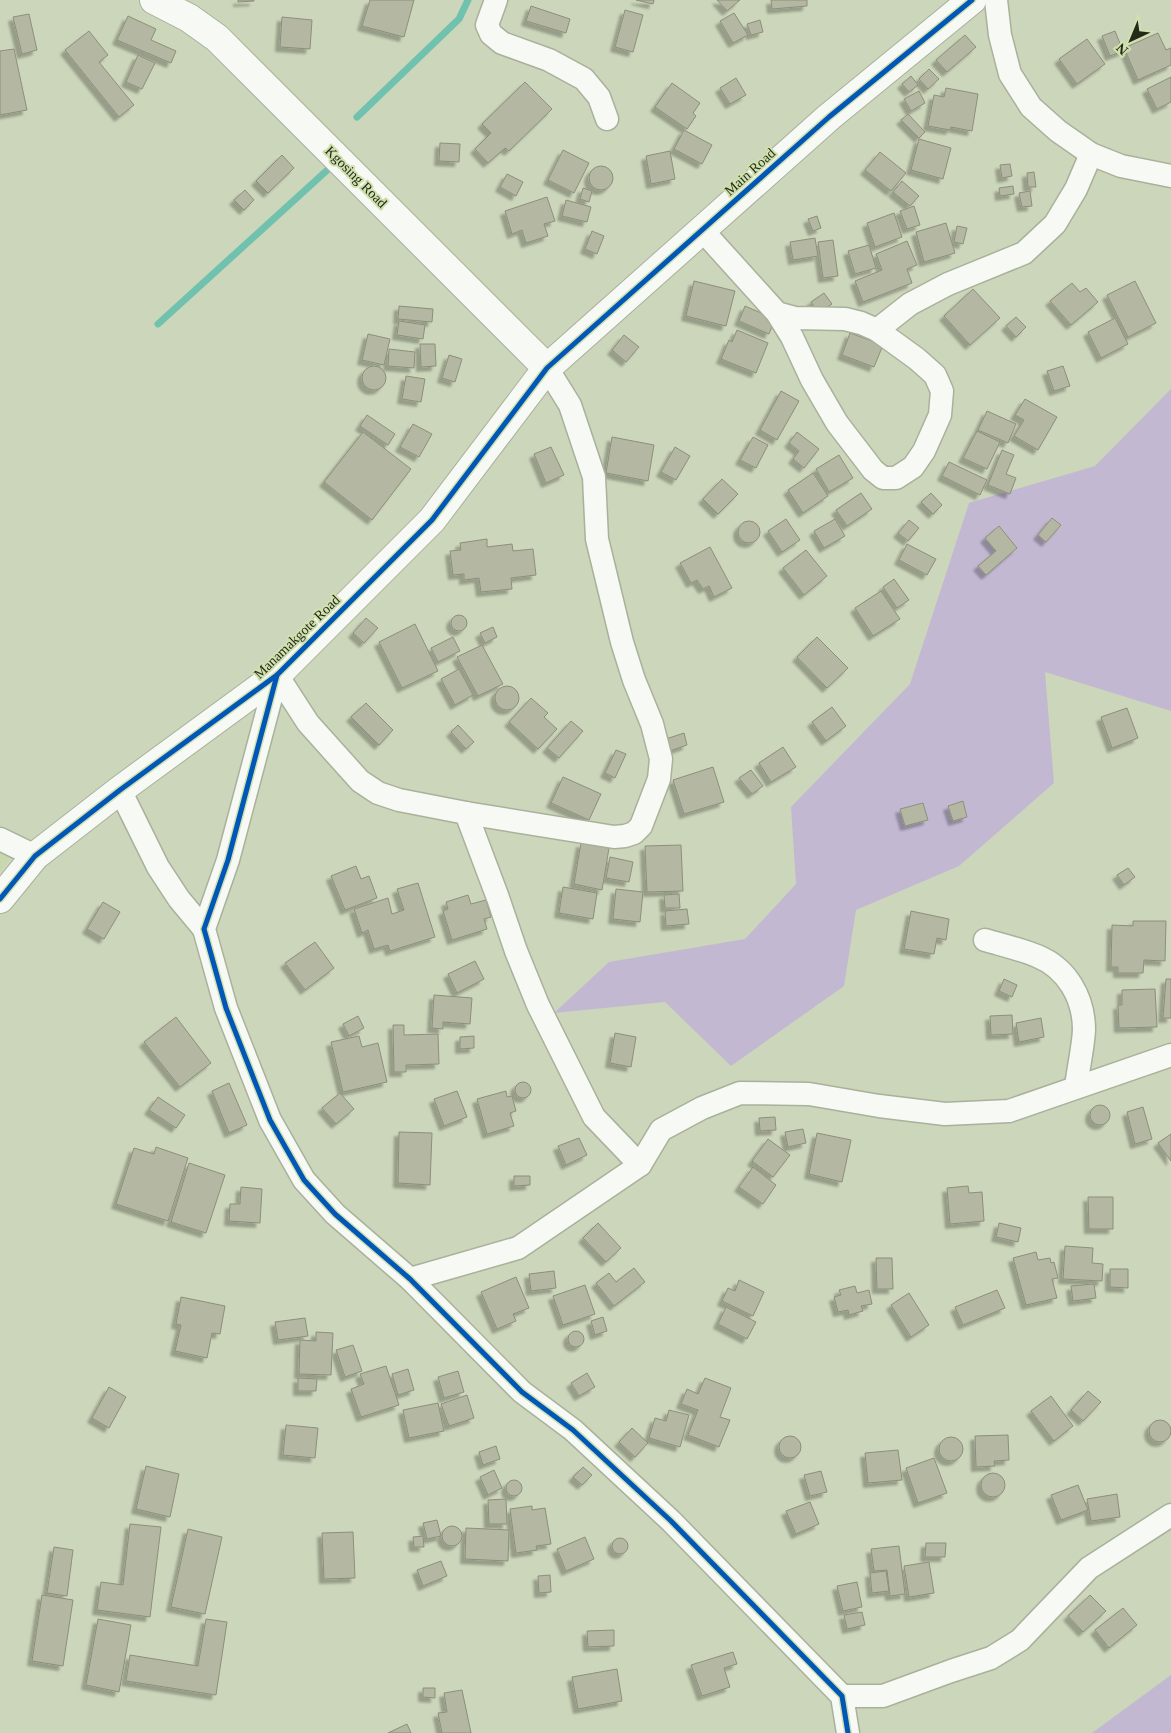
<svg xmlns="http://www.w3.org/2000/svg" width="1171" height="1733" viewBox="0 0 1171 1733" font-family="Georgia,serif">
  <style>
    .built { fill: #c9d8ac }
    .green { fill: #c3b8d2 }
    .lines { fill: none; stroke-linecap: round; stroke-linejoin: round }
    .stream { stroke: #70c2af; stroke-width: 7 }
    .building { fill: #b4b7a1; stroke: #8c8f7a; filter: url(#shadow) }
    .minor-casing { stroke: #a9b19b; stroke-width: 25 }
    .tertiary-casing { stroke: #a9b19b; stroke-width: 30 }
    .minor { stroke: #f7f9f5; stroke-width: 22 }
    .tertiary { stroke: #f7f9f5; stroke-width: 28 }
    .cycleway-casing { stroke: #d0e1af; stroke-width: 8 }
    .cycleway { stroke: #0057b8; stroke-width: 5 }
    .labels { text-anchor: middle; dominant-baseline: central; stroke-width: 4; stroke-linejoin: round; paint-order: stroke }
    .street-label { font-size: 14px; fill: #242a17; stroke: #d0e1af }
  </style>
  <defs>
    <filter id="shadow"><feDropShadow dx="-4.5" dy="4.5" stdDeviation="1" flood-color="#0004"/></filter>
  </defs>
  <rect width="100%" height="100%" fill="#ccd6ba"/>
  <path class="built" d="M0 839 16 847 0 872Z"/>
  <g class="green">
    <path d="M1171 389V711L1045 672 1054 783 959 866 856 910 844 986 731 1066 665 1002 554 1013 609 962 745 939 796 884 791 807 910 684 969 503 1095 466Z"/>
    <path d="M1171 1675V1733H1092Z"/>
  </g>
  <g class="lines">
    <g class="stream">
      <path d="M357 117 459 19 468 0"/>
      <path d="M158 324 335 163"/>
    </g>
  </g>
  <g class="building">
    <path d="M238 0H254V1L238 2Z"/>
    <path d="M370 0H414L404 37 362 26Z"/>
    <path d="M636 0H654L653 4Z"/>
    <path d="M717 0H740L727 11Z"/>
    <path d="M771 0H807V6L772 9Z"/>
    <path d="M531 6 570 19 566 33 526 21Z"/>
    <path d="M625 10 643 15 633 52 615 47Z"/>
    <path d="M734 13 748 35 733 43 720 21Z"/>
    <path d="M29 14 37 50 22 54 13 17Z"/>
    <path d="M128 16 156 29 151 40 176 51 171 63 117 40Z"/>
    <path d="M282 17 312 20 310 49 280 47Z"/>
    <path d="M760 20 763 32 751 35 747 24Z"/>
    <path d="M89 31 108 55 99 62 134 105 119 117 65 50Z"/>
    <path d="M1115 31 1123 51 1110 56 1102 36Z"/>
    <path d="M1158 33 1166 50 1171 48V65L1138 80 1124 48Z"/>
    <path d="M965 35 976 47 947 72 936 60Z"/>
    <path d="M1087 39 1105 64 1077 84 1059 59Z"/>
    <path d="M14 49 27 110 0 115V51Z"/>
    <path d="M138 55 155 63 142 89 126 82Z"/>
    <path d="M929 69 939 79 928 89 919 79Z"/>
    <path d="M911 76 918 85 909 92 902 84Z"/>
    <path d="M1171 77V102L1157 109 1147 89Z"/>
    <path d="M736 78 746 95 730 104 720 88Z"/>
    <path d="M525 82 552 109 509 151 505 148 488 163 475 149 491 133 482 124Z"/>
    <path d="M672 83 700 103 693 113 696 116 687 129 655 107Z"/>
    <path d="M946 88 978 94 972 131 951 127 950 130 928 126 934 95 944 97Z"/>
    <path d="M919 91 925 103 911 111 904 99Z"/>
    <path d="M908 114 925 132 919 138 901 120Z"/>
    <path d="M684 130 712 145 702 164 674 149Z"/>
    <path d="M919 139 951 148 943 179 911 170Z"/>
    <path d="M440 143 460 144 459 162 439 161Z"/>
    <path d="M563 150 589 163 574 193 548 180Z"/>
    <path d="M670 151 675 179 651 184 646 156Z"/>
    <path d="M880 152 906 173 891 191 865 170Z"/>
    <path d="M282 155 294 168 268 193 256 181Z"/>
    <path d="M1010 164 1012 176 1002 178 1000 165Z"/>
    <circle cx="601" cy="178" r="12"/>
    <path d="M1034 172 1036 187H1028L1027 173Z"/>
    <path d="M507 174 523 182 516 196 500 187Z"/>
    <path d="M902 181 919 196 910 206 893 192Z"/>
    <path d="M1013 186 1014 194 1000 196 999 188Z"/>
    <path d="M583 188 592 191 589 202 580 199Z"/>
    <path d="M245 190 254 200 244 210 234 200Z"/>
    <path d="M1030 191 1032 206 1022 207 1019 193Z"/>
    <path d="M547 197 555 221 544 224 548 236 526 243 522 230 512 234 505 211Z"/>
    <path d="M566 200 591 207 587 222 562 216Z"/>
    <path d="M914 206 920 225 907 229 900 211Z"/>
    <path d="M894 213 902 237 875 247 867 223Z"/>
    <path d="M817 216 821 228 813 231 808 219Z"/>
    <path d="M946 223 955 253 924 262 916 232Z"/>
    <path d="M957 226 967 228 963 244 954 242Z"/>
    <path d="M592 231 604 236 597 254 585 249Z"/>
    <path d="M815 238 818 256 793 260 790 242Z"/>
    <path d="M833 240 838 276 823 278 818 242Z"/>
    <path d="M907 241 917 265 907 269 912 283 863 302 855 281 882 270 876 254Z"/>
    <path d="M869 245 876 268 855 274 848 251Z"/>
    <path d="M694 281 735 291 726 326 686 316Z"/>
    <path d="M1135 281 1156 323 1128 337 1107 295Z"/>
    <path d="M1072 283 1080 292 1086 288 1098 302 1071 325 1050 301Z"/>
    <path d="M973 289 1000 318 970 345 944 316Z"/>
    <path d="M824 293 832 304 818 313 811 302Z"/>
    <path d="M399 306 433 309 432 322 398 319Z"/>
    <path d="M745 306 775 319 769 334 739 321Z"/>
    <path d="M1016 317 1026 327 1016 337 1006 326Z"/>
    <path d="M1115 318 1128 344 1101 358 1088 332Z"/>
    <path d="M399 321 425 325 423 339 397 335Z"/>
    <path d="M737 330 768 343 756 373 721 359 729 340 732 342Z"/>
    <path d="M850 333 883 345 874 367 842 355Z"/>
    <path d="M368 334 390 339 384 365 362 360Z"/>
    <path d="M624 335 639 347 626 362 612 350Z"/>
    <path d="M420 344H435L436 366 421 367Z"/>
    <path d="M389 349 415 352 414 368 388 366Z"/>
    <path d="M449 355 462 359 455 382 442 378Z"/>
    <path d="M1063 366 1070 386 1054 391 1047 371Z"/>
    <circle cx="374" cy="378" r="12"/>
    <path d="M406 376 425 379 421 402 402 399Z"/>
    <path d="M781 391 799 401 777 440 760 430Z"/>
    <path d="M1025 399 1057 417 1038 450 1014 436 1024 420 1015 415Z"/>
    <path d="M987 411 1016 424 1008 443 978 430Z"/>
    <path d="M367 415 395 434 388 445 360 426Z"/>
    <path d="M413 424 432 434 419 457 400 447Z"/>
    <path d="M977 431 1000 442 987 469 963 458Z"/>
    <path d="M363 432 411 469 372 520 324 482Z"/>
    <path d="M797 432 819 449 804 468 793 459 799 451 789 443Z"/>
    <path d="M612 437 654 445 648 481 606 473Z"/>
    <path d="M753 437 768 445 756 468 740 460Z"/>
    <path d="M551 447 564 475 546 483 534 454Z"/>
    <path d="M675 447 690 456 676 480 661 472Z"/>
    <path d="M1002 450 1014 455 1006 474 1016 478 1010 494 988 485Z"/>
    <path d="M839 455 853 478 829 492 816 469Z"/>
    <path d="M949 462 987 480 980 495 942 476Z"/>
    <path d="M813 473 828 496 803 513 788 490Z"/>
    <path d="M722 479 738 494 718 514 703 499Z"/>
    <path d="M861 493 872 509 847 526 836 510Z"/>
    <path d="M931 493 942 505 933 514 921 502Z"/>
    <path d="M1052 518 1061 525 1046 542 1038 535Z"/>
    <path d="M786 519 800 540 782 552 768 531Z"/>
    <path d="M835 519 845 536 824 548 814 531Z"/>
    <path d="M909 520 919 528 908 541 898 533Z"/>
    <circle cx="749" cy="532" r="11"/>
    <path d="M999 526 1017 548 986 575 978 566 996 551 985 538Z"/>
    <path d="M487 539V547L512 544 513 551 533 549 536 575 511 578 512 589 481 592 479 578 464 580V574L453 575 450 551 461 550 460 543Z"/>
    <path d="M907 544 936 559 927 575 899 560Z"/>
    <path d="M710 547 732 588 714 597 709 586 703 589 697 580 691 583 680 563Z"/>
    <path d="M806 550 827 576 804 595 783 568Z"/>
    <path d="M894 579 909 600 897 608 883 587Z"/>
    <path d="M881 591 900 619 873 636 855 608Z"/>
    <circle cx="459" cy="623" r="8"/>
    <path d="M366 618 378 628 364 643 353 633Z"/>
    <path d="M415 624 438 671 402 688 379 642Z"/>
    <path d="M493 627 497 637 485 643 480 633Z"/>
    <path d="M453 637 460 651 438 662 431 648Z"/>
    <path d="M817 637 848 668 827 688 797 657Z"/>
    <path d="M482 645 503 684 478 696 457 657Z"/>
    <path d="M459 669 473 695 455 705 441 679Z"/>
    <circle cx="507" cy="698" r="12"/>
    <path d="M531 698 548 713 544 717 557 729 538 749 509 722Z"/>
    <path d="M366 703 393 730 379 745 351 717Z"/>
    <path d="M832 707 846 726 826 741 812 722Z"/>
    <path d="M1127 708 1138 738 1112 748 1101 717Z"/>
    <path d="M571 721 583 731 559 758 547 748Z"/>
    <path d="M458 725 474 742 466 749 451 732Z"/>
    <path d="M684 733 687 745 670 751 666 739Z"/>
    <path d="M783 747 796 767 771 782 759 763Z"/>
    <path d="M616 750 626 754 615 778 605 773Z"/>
    <path d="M713 767 724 802 684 814 673 780Z"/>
    <path d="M751 770 763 786 752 794 739 778Z"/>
    <path d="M563 777 601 794 589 820 551 803Z"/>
    <path d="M963 801 967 817 953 821 948 806Z"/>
    <path d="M923 803 928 820 905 826 900 809Z"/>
    <path d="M581 843 609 848 602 890 574 884Z"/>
    <path d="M681 845 683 891 647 892 645 846Z"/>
    <path d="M610 857 633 862 629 882 606 878Z"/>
    <path d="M356 866 361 879 369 876 377 898 345 910 331 876Z"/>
    <path d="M1128 868 1135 877 1124 885 1117 875Z"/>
    <path d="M418 883 435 937 390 951 388 945 374 949 368 930 362 933 354 909 388 898 392 914 404 910 397 889Z"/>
    <path d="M563 887 597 893 593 919 559 913Z"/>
    <path d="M616 889 643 892 640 922 613 919Z"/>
    <path d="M679 894 680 908H665L664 895Z"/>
    <path d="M468 895 471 904 486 900 491 917 484 919 487 929 452 940 443 911 448 909 446 902Z"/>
    <path d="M103 902 120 912 104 939 87 929Z"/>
    <path d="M687 909 689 924 666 926 665 911Z"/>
    <path d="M911 911 949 919 946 940 937 938 934 954 904 949Z"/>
    <path d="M1133 921H1166L1165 961 1144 960 1143 973H1118V967H1111L1112 925 1133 926Z"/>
    <path d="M315 942 334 968 305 990 285 963Z"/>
    <path d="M475 961 484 979 457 993 448 974Z"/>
    <path d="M1004 979 1017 985 1012 997 999 991Z"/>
    <path d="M1166 979H1171V1018H1163Z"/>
    <path d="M1155 989 1157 1027 1119 1028 1118 1005H1122V990Z"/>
    <path d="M434 995 472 998 470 1024 443 1022V1029L432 1028Z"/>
    <path d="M1012 1015 1013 1034 991 1035 990 1016Z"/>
    <path d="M358 1016 364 1028 349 1036 343 1024Z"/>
    <path d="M176 1017 211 1063 180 1087 144 1042Z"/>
    <path d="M1041 1018 1044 1037 1019 1042 1016 1023Z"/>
    <path d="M393 1025H404V1035L438 1034 439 1064 406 1065V1072H394Z"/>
    <path d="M615 1033 636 1037 631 1067 610 1063Z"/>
    <path d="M359 1036 362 1047 378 1043 387 1082 343 1092 331 1042Z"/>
    <path d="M474 1036V1048L460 1049V1037Z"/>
    <circle cx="523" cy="1090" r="8"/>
    <path d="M229 1083 247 1125 229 1133 212 1091Z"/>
    <path d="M457 1091 467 1117 444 1126 434 1099Z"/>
    <path d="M506 1091 507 1097 512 1096 516 1111 510 1113 514 1126 487 1134 477 1099Z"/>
    <path d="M340 1093 354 1109 336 1124 322 1108Z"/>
    <path d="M158 1097 185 1115 176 1128 149 1110Z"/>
    <circle cx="1100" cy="1115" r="10"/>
    <path d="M1143 1107 1152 1139 1135 1144 1127 1112Z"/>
    <path d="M775 1117 776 1130 760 1131 759 1118Z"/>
    <path d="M803 1129 806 1143 788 1147 785 1132Z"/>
    <path d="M399 1132 432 1133 430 1185 398 1183Z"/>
    <path d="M817 1133 851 1140 842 1182 809 1174Z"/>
    <path d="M1171 1134V1161L1158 1143Z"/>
    <path d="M579 1138 587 1155 566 1165 558 1146Z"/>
    <path d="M768 1139 790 1155 773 1177 752 1161Z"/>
    <path d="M156 1147 188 1158 168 1221 116 1204 134 1148 154 1154Z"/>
    <path d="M189 1163 225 1175 206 1233 171 1222Z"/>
    <path d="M753 1167 776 1185 763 1204 739 1187Z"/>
    <path d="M514 1176H530V1185L514 1186Z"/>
    <path d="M968 1186 969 1193 982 1192 984 1221 950 1224 947 1188Z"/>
    <path d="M241 1187 262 1189 260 1223 229 1221 230 1204H240Z"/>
    <path d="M1088 1197H1113V1229H1089Z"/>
    <path d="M598 1223 621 1248 606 1262 583 1238Z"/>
    <path d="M999 1223 1021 1228 1018 1242 996 1237Z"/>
    <path d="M1065 1246 1093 1248 1092 1263 1103 1264 1102 1281 1063 1279Z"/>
    <path d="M1036 1252 1038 1260 1050 1258 1051 1263 1054 1262 1058 1278 1052 1279 1057 1298 1026 1305 1013 1258Z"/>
    <path d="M876 1258H892L893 1289H877Z"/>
    <path d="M634 1268 645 1282 614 1306 596 1283 609 1273 616 1282Z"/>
    <path d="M1110 1269H1128V1288L1110 1287Z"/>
    <path d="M554 1271 556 1288 531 1291 529 1274Z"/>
    <path d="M516 1277 529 1308 513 1314 516 1321 497 1329 481 1292Z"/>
    <path d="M739 1280 764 1292 753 1316 722 1301 728 1288 735 1291Z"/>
    <path d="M1094 1284 1096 1298 1073 1301 1071 1286Z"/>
    <path d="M585 1285 595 1314 563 1325 553 1296Z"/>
    <path d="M855 1286 857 1293 869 1290 872 1304 861 1306 863 1311 849 1315 848 1310 838 1312 834 1297 841 1295 839 1290Z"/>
    <path d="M997 1290 1005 1308 963 1325 955 1307Z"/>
    <path d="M909 1293 929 1325 911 1337 891 1305Z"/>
    <path d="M181 1297 225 1306 220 1334 212 1333 207 1358 175 1351 181 1325 176 1324Z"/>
    <path d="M726 1307 756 1322 747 1339 718 1324Z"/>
    <path d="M603 1317 607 1331 595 1335 591 1321Z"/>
    <path d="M305 1318 308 1336 278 1340 275 1322Z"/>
    <circle cx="576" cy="1339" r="8"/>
    <path d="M316 1332 333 1333 331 1375 299 1374 300 1340 316 1341Z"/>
    <path d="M353 1345 362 1371 345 1377 336 1350Z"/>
    <path d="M386 1366 399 1405 361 1417 351 1389 364 1384 360 1374Z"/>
    <path d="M408 1369 414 1390 398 1395 392 1374Z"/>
    <path d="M458 1371 464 1392 444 1398 438 1377Z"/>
    <path d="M587 1373 595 1387 579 1396 571 1383Z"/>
    <path d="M298 1378 317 1379 316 1391H298Z"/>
    <path d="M705 1378 731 1388 720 1417 730 1420 719 1447 688 1435 698 1410 681 1404 687 1389 698 1394Z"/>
    <path d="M109 1387 126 1397 109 1428 92 1418Z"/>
    <path d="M1088 1391 1101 1402 1083 1421 1071 1410Z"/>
    <path d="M467 1395 474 1418 449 1426 441 1404Z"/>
    <path d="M1051 1396 1073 1426 1054 1441 1031 1411Z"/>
    <path d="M438 1403 444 1431 409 1438 403 1410Z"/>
    <path d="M669 1410 689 1415 680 1447 649 1438 655 1418 666 1421Z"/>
    <circle cx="1160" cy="1431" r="11"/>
    <path d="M286 1425 318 1428 315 1458 283 1455Z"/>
    <path d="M632 1428 648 1443 635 1457 619 1442Z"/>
    <path d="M1008 1435 1009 1460 994 1461 995 1466 976 1467 975 1436Z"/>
    <circle cx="790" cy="1447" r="11"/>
    <circle cx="951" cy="1449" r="12"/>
    <path d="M496 1446 500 1459 483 1465 479 1452Z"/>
    <path d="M898 1450 902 1480 868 1483 865 1453Z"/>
    <path d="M934 1458 947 1493 918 1503 906 1468Z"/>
    <path d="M146 1466 179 1474 170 1517 136 1509Z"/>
    <path d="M583 1467 592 1475 582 1485 573 1477Z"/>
    <path d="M494 1470 502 1488 488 1495 480 1477Z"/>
    <path d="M821 1471 827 1492 810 1496 804 1475Z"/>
    <circle cx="993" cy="1485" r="12"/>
    <circle cx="514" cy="1488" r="8"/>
    <path d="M1078 1485 1088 1510 1061 1520 1051 1495Z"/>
    <path d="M1117 1494 1120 1517 1091 1521 1087 1499Z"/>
    <path d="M506 1499 507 1524H489L488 1500Z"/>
    <path d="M810 1502 819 1524 796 1534 786 1511Z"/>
    <path d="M532 1506V1510L545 1508 551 1544 536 1546 537 1550 516 1553 510 1509Z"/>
    <path d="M437 1520 441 1536 427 1539 423 1523Z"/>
    <path d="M130 1524 161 1527 150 1617 97 1610 101 1582 123 1585Z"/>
    <circle cx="452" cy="1536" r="10"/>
    <path d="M466 1528 509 1530 508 1561 465 1559Z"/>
    <path d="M188 1529 222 1537 205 1614 171 1607Z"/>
    <path d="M353 1532 355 1578 324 1579 322 1533Z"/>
    <path d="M423 1536 424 1547H414L413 1537Z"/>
    <path d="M585 1537 594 1559 566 1571 557 1549Z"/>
    <circle cx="620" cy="1546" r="8"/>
    <path d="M926 1543H946L945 1557H925Z"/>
    <path d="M899 1546 905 1594 890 1596 887 1570 874 1571 871 1549Z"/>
    <path d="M54 1547 73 1550 67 1596 47 1593Z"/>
    <path d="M441 1561 447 1576 423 1586 417 1570Z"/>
    <path d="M929 1562 934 1593 909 1597 904 1566Z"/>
    <path d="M886 1571 889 1591 872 1593 870 1573Z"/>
    <path d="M550 1575 551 1592 539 1593 538 1576Z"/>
    <path d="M857 1582 862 1607 843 1611 837 1586Z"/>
    <path d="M42 1595 73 1600 63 1666 32 1661Z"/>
    <path d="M1090 1595 1106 1611 1083 1632 1068 1616Z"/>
    <path d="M1123 1608 1137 1625 1109 1648 1095 1630Z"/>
    <path d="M862 1612 865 1625 847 1629 844 1615Z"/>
    <path d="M98 1619 131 1625 119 1692 86 1685Z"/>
    <path d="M206 1619 227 1622 216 1695 126 1681 130 1655 198 1666Z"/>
    <path d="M614 1630V1646L588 1647 587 1631Z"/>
    <path d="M733 1652 737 1664 724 1668 730 1687 702 1696 691 1665Z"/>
    <path d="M617 1669 622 1701 578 1709 572 1677Z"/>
    <path d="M423 1688H435V1698L423 1697Z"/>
    <path d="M462 1690 471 1733H442L438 1713 447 1712 444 1693Z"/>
    <path d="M407 1724 411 1733H388Z"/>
  </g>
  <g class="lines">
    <g class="minor-casing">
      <g id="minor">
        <path d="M496 0 487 25 491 34 502 43 549 60 584 79 599 97 607 119"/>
        <path d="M996 0 1000 35 1010 74 1031 107 1058 131 1091 154 1121 166 1171 176"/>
        <path d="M702 230 777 313 792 337 812 380 837 423 873 470 883 478H896L913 467 924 451 940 415 942 391 935 375 917 359 877 330 861 323 845 319 795 318 777 313"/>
        <path d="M877 330 910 304 948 284 1024 253 1055 224 1076 189 1091 154"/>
        <path d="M277 675 228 860 204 929 226 1008 270 1120 304 1180 335 1214 410 1279 522 1392 573 1430 671 1521 842 1696 848 1733"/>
        <path d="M277 675 308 723 360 781 378 793 399 800 466 813 498 898 516 951 538 1005 594 1117 640 1165"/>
        <path d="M120 790 158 867 179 899 204 929"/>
        <path d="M466 813 614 837 625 836 634 833 641 826 659 779 661 759 652 724 634 680 622 642 597 539 594 477 570 405 547 368"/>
        <path d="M0 839 35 856"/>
        <path d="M985 940C1002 945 1020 949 1037 956 1067 968 1084 998 1084 1030 1083 1049 1078 1069 1076 1087"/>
        <path d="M410 1279 518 1248 640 1165 661 1130 702 1108 740 1093 809 1094 879 1106 945 1114 1009 1111 1171 1055"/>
        <path d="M842 1696H883L951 1671 991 1658 1020 1640 1089 1568 1171 1515"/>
      </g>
    </g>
    <g class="tertiary-casing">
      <g id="tertiary">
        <path d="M154 0 189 18 217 38 547 368"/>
        <path d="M0 899 35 856 120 790 277 675 432 520 547 368 829 117 972 0"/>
      </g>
    </g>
    <use href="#minor" class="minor"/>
    <use href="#tertiary" class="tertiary"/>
    <g class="cycleway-casing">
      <g id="cycleway">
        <path d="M277 675 228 860 204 929 226 1008 270 1120 304 1180 335 1214 410 1279 522 1392 573 1430 671 1521 842 1696 848 1733"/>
        <path d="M0 899 35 856 120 790 277 675 432 520 547 368 829 117 972 0"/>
      </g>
    </g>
    <use href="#cycleway" class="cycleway"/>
  </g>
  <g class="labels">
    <g class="street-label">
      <text transform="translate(750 172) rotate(-42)">Main Road</text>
      <text transform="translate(356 177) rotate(45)">Kgosing Road</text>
      <text transform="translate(297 637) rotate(-44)">Manamakgote Road</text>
    </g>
  </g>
  <g transform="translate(1131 40) rotate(224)" stroke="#d0e1af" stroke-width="4" paint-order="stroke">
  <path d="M0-4L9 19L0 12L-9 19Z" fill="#242a17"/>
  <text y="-8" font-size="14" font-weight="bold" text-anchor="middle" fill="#242a17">N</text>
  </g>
</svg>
